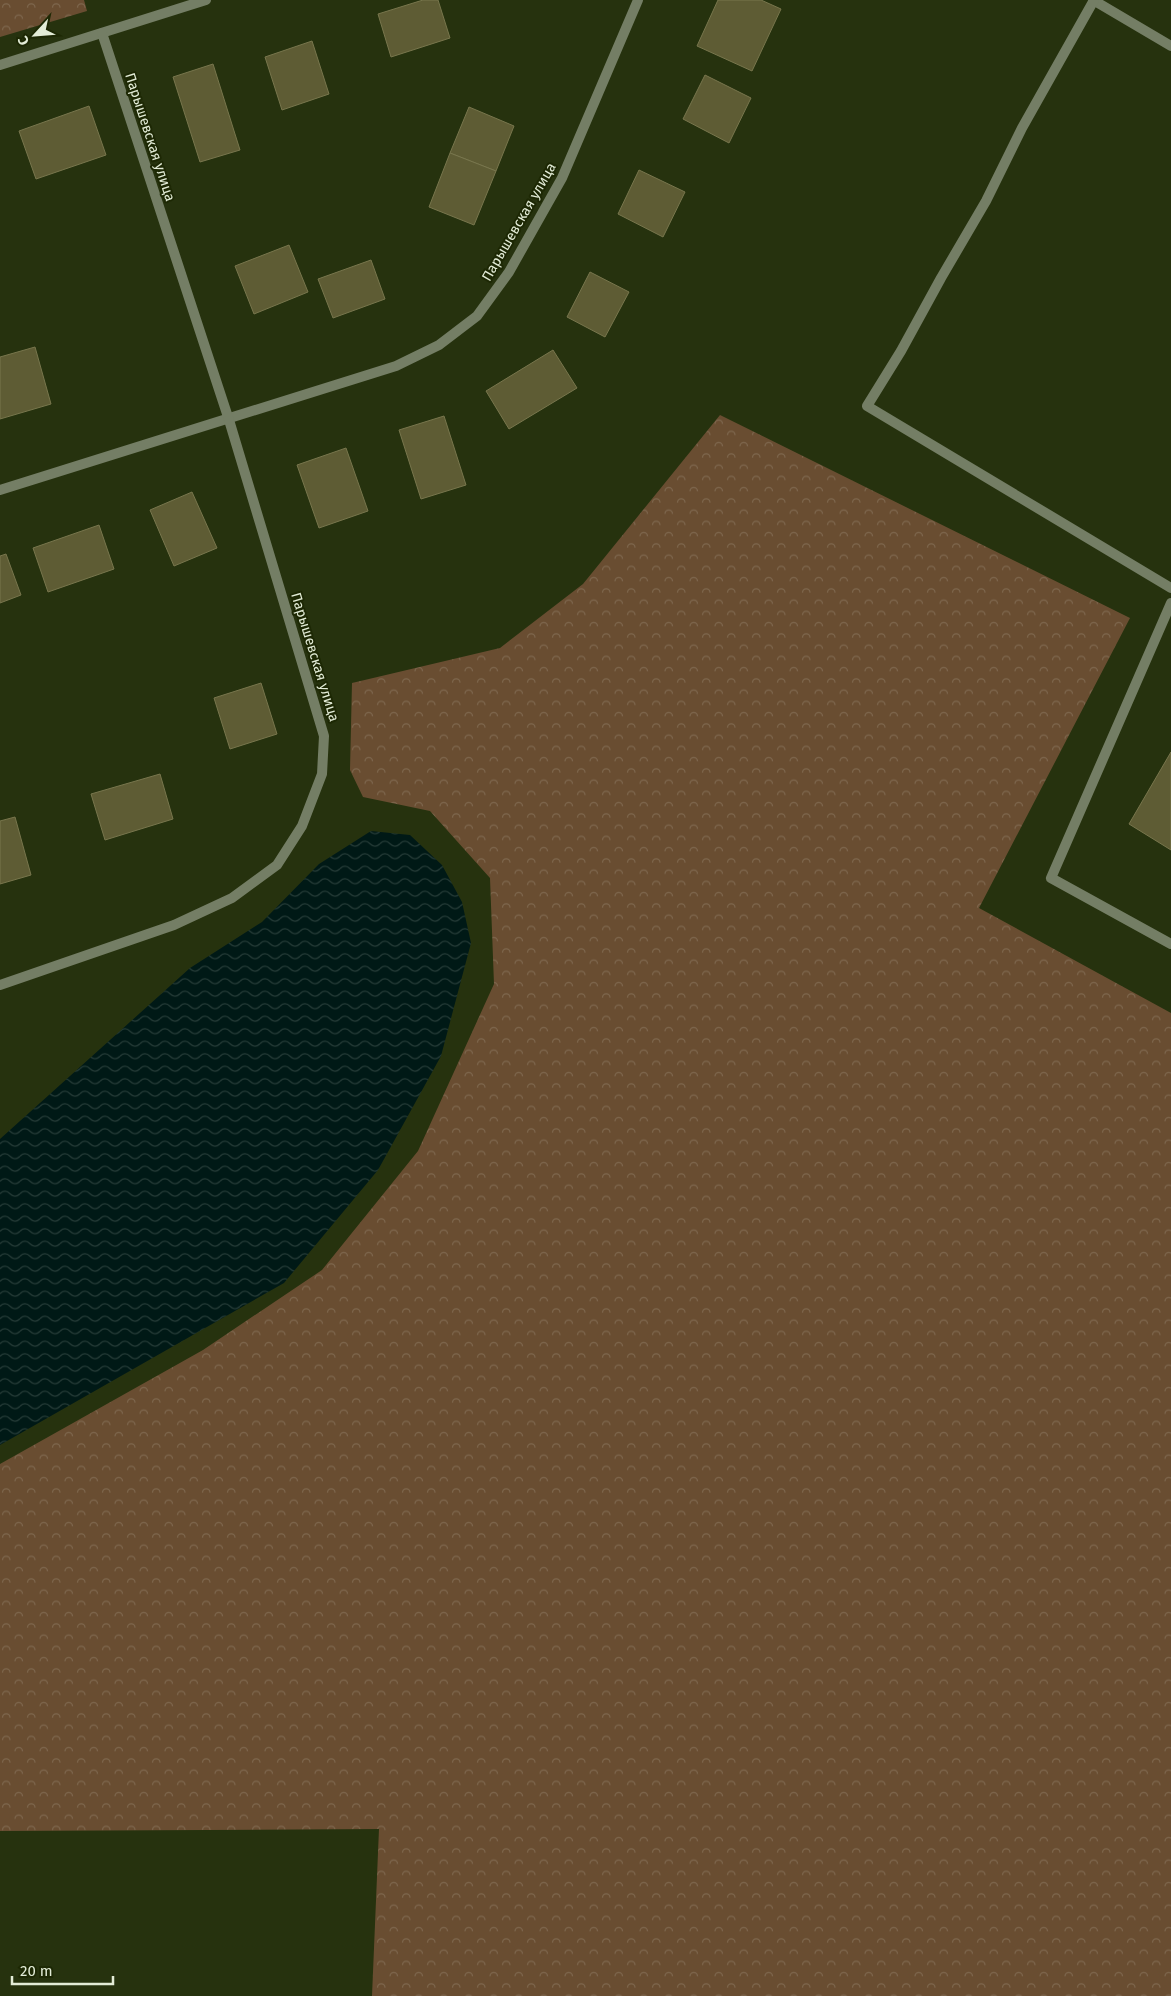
<svg xmlns="http://www.w3.org/2000/svg" width="1171" height="1996" viewBox="0 0 1171 1996" font-family="'Fira Sans',sans-serif">
  <style>
    .forest { fill: url(#forest-crowns) }
    .water { fill: url(#water-waves) }
    .building { fill: #5e5c34; stroke: #78764d }
    .lines { fill: none; stroke-linecap: round; stroke-linejoin: round }
    .lane { stroke: #747e65; stroke-width: 10 }
    .street { stroke: #747e65; stroke-width: 10 }
    .labels { text-anchor: middle; dominant-baseline: central; stroke-width: 4; stroke-linejoin: round; paint-order: stroke }
    .street-label { font-size: 14px; fill: #e3ecd7; stroke: #1d2804 }
  </style>
  <defs>
    <pattern id="forest-crowns" width="20" height="18" patternUnits="userSpaceOnUse" patternTransform="scale(1.25)"><rect width="20" height="18" fill="#694d31"/><path d="M2 6a3 3 0 1 1 6 0M12 15a3 3 0 1 1 6 0" fill="none" stroke="#7e674e"/></pattern>
    <pattern id="water-waves" width="16" height="10" patternUnits="userSpaceOnUse" patternTransform="scale(1.25)"><rect width="16" height="10" fill="#001916"/><path d="M0 5q4-4 8 0t8 0" fill="none" stroke="#253b37"/></pattern>
  </defs>
  <rect width="100%" height="100%" fill="#26320e"/>
  <g class="forest">
    <path d="M0 0H84L87 11 0 37Z"/>
    <path d="M720 415 1130 618 979 908 1171 1013V1996H372L379 1829 0 1831V1464L203 1350 322 1270 418 1151 494 984 490 878 430 811 363 797 350 770 352 683 500 648 583 584Z"/>
  </g>
  <path class="water" d="M371 831 410 835 442 865 462 902 471 943 441 1056 378 1170 284 1283 0 1445V1139L190 968 262 922 319 864Z"/>
  <g class="building">
    <path d="M423 0H438L450 38 391 57 378 14Z"/>
    <path d="M718 0H761L781 9 752 71 697 46Z"/>
    <path d="M312 41 329 94 282 110 265 57Z"/>
    <path d="M213 64 240 150 200 162 173 77Z"/>
    <path d="M705 75 751 98 729 143 683 119Z"/>
    <path d="M89 106 106 155 36 179 19 131Z"/>
    <path d="M469 107 514 126 496 171 450 153Z"/>
    <path d="M450 153 496 171 474 225 429 207Z"/>
    <path d="M639 170 685 192 663 237 618 214Z"/>
    <path d="M289 245 308 292 254 314 235 266Z"/>
    <path d="M371 260 385 299 333 318 318 279Z"/>
    <path d="M590 272 629 292 605 337 567 317Z"/>
    <path d="M35 347 51 404 0 419V357Z"/>
    <path d="M553 350 577 388 509 429 486 391Z"/>
    <path d="M444 416 466 485 421 499 399 430Z"/>
    <path d="M346 448 368 511 319 528 297 465Z"/>
    <path d="M192 492 217 548 174 566 150 510Z"/>
    <path d="M99 525 114 569 48 592 33 548Z"/>
    <path d="M6 554 21 595 0 603V556Z"/>
    <path d="M261 683 277 734 230 749 214 698Z"/>
    <path d="M1171 752V850L1129 824Z"/>
    <path d="M160 774 173 819 105 840 91 794Z"/>
    <path d="M15 817 31 875 0 884V821Z"/>
  </g>
  <g class="lines">
    <g class="lane">
      <path d="M1093 0 1171 46"/>
      <path d="M1094 0 1022 128 986 201 941 278 901 351 867 406 1171 588"/>
      <path d="M1171 603 1051 878 1171 944"/>
    </g>
    <g class="street">
      <path d="M0 65 206 0"/>
      <path d="M0 490 396 366 439 345 477 316 509 272 562 178 638 0"/>
      <path d="M0 985 174 925 232 898 277 865 302 826 322 774 324 736 229 420 102 33"/>
    </g>
  </g>
  <g class="labels">
    <g class="street-label">
      <text transform="translate(150 137) rotate(72)">Парышевская улица</text>
      <text transform="translate(519 222) rotate(-60)">Парышевская улица</text>
      <text transform="translate(315 657) rotate(73)">Парышевская улица</text>
    </g>
  </g>
  <g transform="translate(35 35) rotate(244)" stroke="#1d2804" stroke-width="4" paint-order="stroke">
  <path d="M0-4L9 19L0 12L-9 19Z" fill="#e3ecd7"/>
  <text y="-8" font-size="14" font-weight="bold" text-anchor="middle" fill="#e3ecd7">С</text>
  </g>
  <path d="M12 1976v8h101v-8" fill="none" stroke="#e3ecd7" stroke-width="2.5"/>
  <text x="20" y="1976" font-size="15" fill="#e3ecd7" stroke="#1d2804" stroke-width="4" paint-order="stroke">20 m</text>
</svg>
